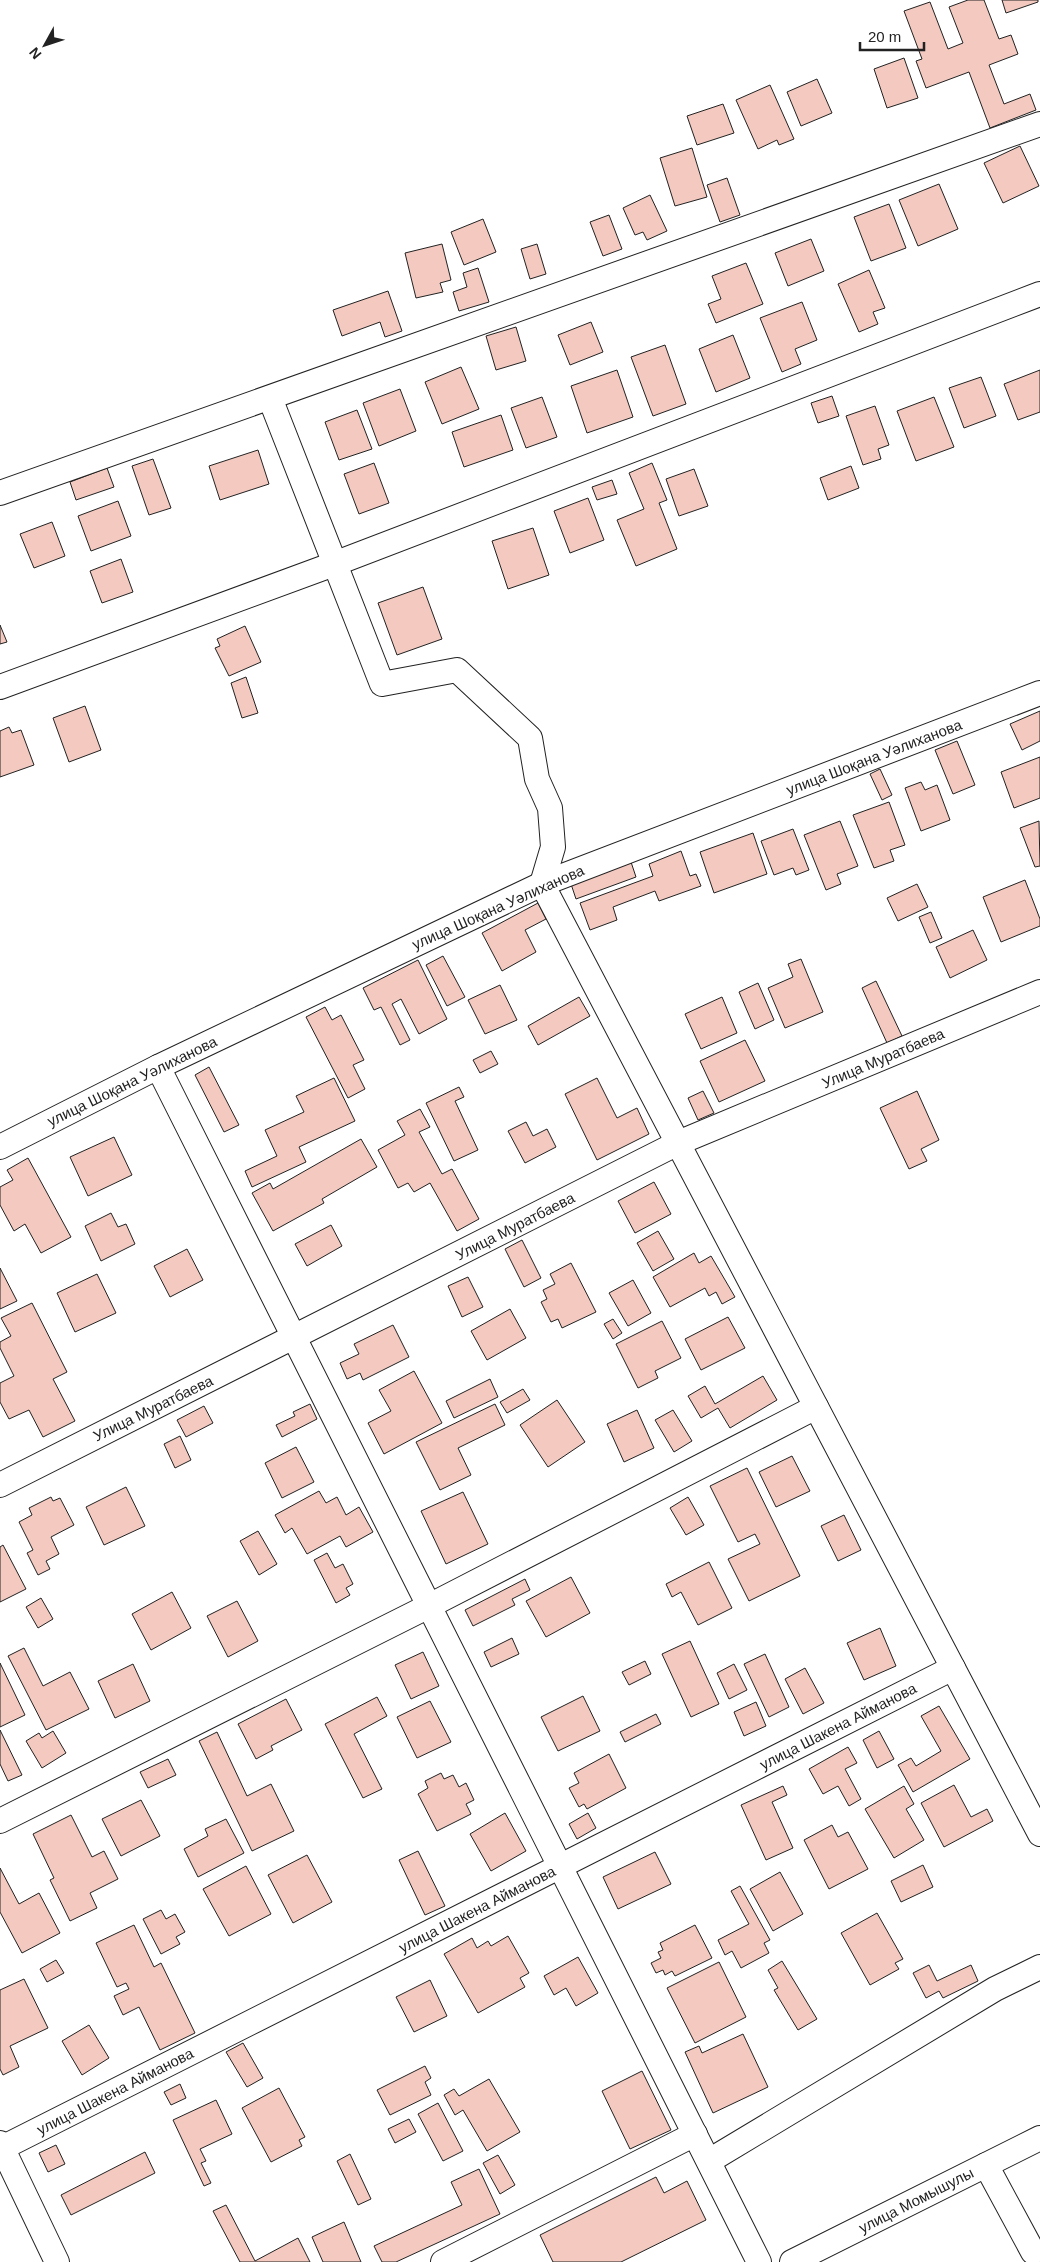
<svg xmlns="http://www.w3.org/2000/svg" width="1040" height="2262" viewBox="0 0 1040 2262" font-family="Helvetica,sans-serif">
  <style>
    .building { fill: #f3c9c0; stroke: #222 }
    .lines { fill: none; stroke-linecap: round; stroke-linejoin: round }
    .minor-casing { stroke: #222; stroke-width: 26 }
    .minor { stroke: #fff; stroke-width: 24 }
    .labels { text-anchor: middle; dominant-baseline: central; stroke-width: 4; stroke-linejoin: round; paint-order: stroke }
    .street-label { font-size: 15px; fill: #222; stroke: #fff }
  </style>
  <rect width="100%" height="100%" fill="#fff"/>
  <g class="building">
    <path d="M968 0H984L999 39 1011 35 1018 54 989 65 1004 104 1030 94 1036 110 990 128 969 72 926 88 916 61 922 59 904 11 930 2 948 49 963 43 949 7Z"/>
    <path d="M1002 0H1038V2L1006 13Z"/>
    <path d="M904 58 918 98 887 108 874 69Z"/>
    <path d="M817 79 832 113 801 126 787 92Z"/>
    <path d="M770 85 794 139 779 145 777 140 758 149 736 100Z"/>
    <path d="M723 104 734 133 697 145 687 116Z"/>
    <path d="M1020 146 1039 186 1003 203 984 163Z"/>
    <path d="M692 148 707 197 675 206 660 158Z"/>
    <path d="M727 178 740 215 720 222 707 185Z"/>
    <path d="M939 184 958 229 918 246 899 200Z"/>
    <path d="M650 195 667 231 647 240 643 232 635 235 623 208Z"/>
    <path d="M889 204 906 248 871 261 854 217Z"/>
    <path d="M609 215 622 249 603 256 590 222Z"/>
    <path d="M483 219 496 252 464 265 451 232Z"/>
    <path d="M811 239 824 271 788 286 775 253Z"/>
    <path d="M442 244 451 280 440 283 443 292 416 298 405 253Z"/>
    <path d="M537 244 546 274 530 279 521 249Z"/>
    <path d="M746 263 763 304 716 323 708 304 721 299 712 276Z"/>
    <path d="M478 268 489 302 459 311 453 292 467 287 463 273Z"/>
    <path d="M869 270 885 308 873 312 878 324 859 332 838 284Z"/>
    <path d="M388 291 402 331 385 337 380 322 342 336 333 310Z"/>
    <path d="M802 302 817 340 795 349 801 364 782 372 760 318Z"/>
    <path d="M591 322 603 352 570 365 558 335Z"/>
    <path d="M516 327 526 361 496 370 486 336Z"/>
    <path d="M733 335 750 378 716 392 699 349Z"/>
    <path d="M665 345 686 404 653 416 631 357Z"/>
    <path d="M461 367 479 409 442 424 425 382Z"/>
    <path d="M617 370 633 417 587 433 571 386Z"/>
    <path d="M1040 370V412L1018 420 1004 384Z"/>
    <path d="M981 377 996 416 964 428 949 388Z"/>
    <path d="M400 389 416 431 379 446 363 403Z"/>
    <path d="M832 396 839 416 818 423 811 403Z"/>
    <path d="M542 397 557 437 526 448 511 408Z"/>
    <path d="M934 397 954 447 916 461 897 411Z"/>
    <path d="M875 406 889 445 878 449 881 459 863 465 846 416Z"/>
    <path d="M357 410 372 449 339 460 325 422Z"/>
    <path d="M501 415 513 450 464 467 452 432Z"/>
    <path d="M258 450 269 484 220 500 209 466Z"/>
    <path d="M153 459 171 508 149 515 132 466Z"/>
    <path d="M374 463 389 503 359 514 344 474Z"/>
    <path d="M652 463 667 500 659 503 677 549 636 566 617 520 644 509 629 473Z"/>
    <path d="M851 466 859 488 828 500 820 478Z"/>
    <path d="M107 468 114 487 76 500 70 482Z"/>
    <path d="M694 469 708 506 679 516 666 479Z"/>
    <path d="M612 480 617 494 597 500 592 487Z"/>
    <path d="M588 498 604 540 570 553 554 511Z"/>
    <path d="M118 501 131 536 91 551 78 516Z"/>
    <path d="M52 522 65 556 34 568 20 534Z"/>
    <path d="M533 528 549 575 508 589 492 541Z"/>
    <path d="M121 559 133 592 102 603 90 571Z"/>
    <path d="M423 587 442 639 397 655 378 603Z"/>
    <path d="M0 625 7 642 0 644Z"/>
    <path d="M245 626 261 662 229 676 215 648 220 646 217 639Z"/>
    <path d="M246 677 258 713 242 718 231 683Z"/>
    <path d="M85 706 101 750 69 762 53 718Z"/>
    <path d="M1040 711V741L1022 750 1010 724Z"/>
    <path d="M9 727 12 733 21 730 34 765 0 777V731Z"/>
    <path d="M957 741 975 785 953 794 935 750Z"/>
    <path d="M1040 757V798L1014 808 1001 772Z"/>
    <path d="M880 769 892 795 882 800 870 774Z"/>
    <path d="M921 782 925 790 937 785 950 820 921 831 905 788Z"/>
    <path d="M889 802 905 845 890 850 894 861 874 868 853 815Z"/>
    <path d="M840 821 858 866 837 874 841 884 826 890 804 835Z"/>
    <path d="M1039 821 1040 866 1035 867 1020 828Z"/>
    <path d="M793 829 809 870 796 875 793 868 774 875 761 841Z"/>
    <path d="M753 833 767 874 714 893 700 852Z"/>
    <path d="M681 851 690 876 696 874 701 886 659 901 655 891 613 907 617 920 590 930 580 903 653 876 649 864Z"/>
    <path d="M631 862 636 877 576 899 571 884Z"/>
    <path d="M1025 880 1040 919V926L1001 942 983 897Z"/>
    <path d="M917 884 928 907 898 921 887 898Z"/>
    <path d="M538 903 546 919 525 930 536 952 502 971 482 933Z"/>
    <path d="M931 912 942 938 930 943 919 917Z"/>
    <path d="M973 930 987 960 950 978 936 947Z"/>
    <path d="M443 956 465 997 447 1006 426 965Z"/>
    <path d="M801 959 823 1012 785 1028 768 988 793 977 788 964Z"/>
    <path d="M418 960 447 1019 419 1034 401 999 392 1004 410 1040 400 1045 381 1007 374 1010 363 988Z"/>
    <path d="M876 981 902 1036 887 1043 862 988Z"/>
    <path d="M758 983 774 1020 755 1029 739 992Z"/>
    <path d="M500 985 517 1020 485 1034 468 1000Z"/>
    <path d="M579 997 590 1016 538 1045 528 1026Z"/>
    <path d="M722 997 737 1033 701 1049 685 1014Z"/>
    <path d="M325 1007 332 1020 341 1015 364 1060 353 1065 365 1089 348 1098 306 1017Z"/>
    <path d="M745 1040 765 1081 719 1102 700 1061Z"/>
    <path d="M491 1051 498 1064 480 1073 473 1060Z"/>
    <path d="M209 1067 239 1125 224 1132 195 1075Z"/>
    <path d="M334 1078 355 1121 299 1147 306 1162 252 1187 245 1171 277 1156 265 1130 304 1112 296 1096Z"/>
    <path d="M597 1078 617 1118 637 1108 649 1134 597 1160 565 1094Z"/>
    <path d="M459 1087 464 1097 455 1101 478 1150 454 1161 426 1103Z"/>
    <path d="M703 1091 714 1113 698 1120 688 1098Z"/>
    <path d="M917 1091 939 1140 921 1149 927 1161 909 1169 880 1108Z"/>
    <path d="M420 1109 430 1127 419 1132 442 1174 452 1169 479 1219 457 1231 430 1183 414 1192 408 1183 398 1188 378 1150 405 1135 397 1121Z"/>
    <path d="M526 1122 533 1136 547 1129 556 1147 525 1163 508 1131Z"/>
    <path d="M114 1137 132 1175 88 1196 70 1157Z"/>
    <path d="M361 1139 377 1167 322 1199 324 1203 273 1231 252 1193 270 1183 273 1189Z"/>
    <path d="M28 1158 71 1237 41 1253 25 1224 14 1231 0 1205V1187L13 1180 7 1170Z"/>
    <path d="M654 1182 671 1214 635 1233 618 1201Z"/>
    <path d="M111 1213 118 1227 126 1224 135 1244 101 1261 85 1226Z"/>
    <path d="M331 1225 342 1246 307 1266 295 1244Z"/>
    <path d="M658 1231 674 1259 653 1271 637 1243Z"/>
    <path d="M522 1240 541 1278 524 1287 505 1249Z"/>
    <path d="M187 1249 203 1280 170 1297 154 1266Z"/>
    <path d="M694 1253 699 1263 711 1256 735 1297 722 1304 716 1292 709 1296 705 1288 670 1307 653 1277Z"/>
    <path d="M571 1263 596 1312 562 1328 558 1319 551 1322 541 1302 547 1299 543 1290 555 1284 550 1274Z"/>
    <path d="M0 1268 17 1301 0 1309Z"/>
    <path d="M97 1274 116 1313 75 1332 57 1293Z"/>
    <path d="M468 1277 483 1307 462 1317 448 1286Z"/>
    <path d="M633 1280 651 1313 628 1326 609 1293Z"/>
    <path d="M32 1303 67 1372 53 1379 75 1421 43 1437 29 1410 9 1419 0 1402V1383L14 1376 0 1348V1342L11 1336 1 1318Z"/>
    <path d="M510 1309 526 1338 487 1360 471 1331Z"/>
    <path d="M728 1317 745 1348 701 1370 685 1339Z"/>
    <path d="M613 1319 622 1333 613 1339 604 1324Z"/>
    <path d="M662 1321 681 1358 655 1371 658 1378 638 1388 616 1344Z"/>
    <path d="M393 1325 409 1357 363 1380 360 1373 347 1379 340 1363 359 1354 354 1344Z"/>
    <path d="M414 1371 442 1423 384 1454 368 1423 391 1411 379 1390Z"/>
    <path d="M763 1376 777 1400 730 1428 718 1408 701 1418 688 1396 705 1386 715 1404Z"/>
    <path d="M490 1379 498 1397 454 1418 446 1401Z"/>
    <path d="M523 1389 530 1400 507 1413 500 1402Z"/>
    <path d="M557 1400 585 1442 548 1467 520 1425Z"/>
    <path d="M310 1404 317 1419 282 1437 276 1425 295 1416 293 1412Z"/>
    <path d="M495 1404 505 1425 458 1448 471 1475 440 1490 416 1442Z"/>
    <path d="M204 1406 213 1423 186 1437 177 1420Z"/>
    <path d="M637 1410 654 1448 624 1462 607 1424Z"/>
    <path d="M673 1410 692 1441 674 1452 655 1420Z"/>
    <path d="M180 1436 191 1460 175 1468 164 1444Z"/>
    <path d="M296 1447 314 1482 282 1498 265 1463Z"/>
    <path d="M792 1456 810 1491 776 1507 759 1472Z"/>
    <path d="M747 1468 800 1576 749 1601 728 1559 760 1544 755 1534 738 1542 710 1486Z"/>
    <path d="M126 1487 145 1526 104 1545 86 1507Z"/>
    <path d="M319 1491 326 1503 337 1497 346 1515 359 1507 373 1532 346 1547 340 1536 307 1554 292 1528 285 1533 275 1515Z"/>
    <path d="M463 1492 488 1544 446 1564 421 1511Z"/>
    <path d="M51 1497 53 1501 60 1498 74 1525 51 1537 59 1554 46 1561 50 1569 38 1575 27 1553 33 1550 19 1522 32 1515 29 1508Z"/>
    <path d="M688 1497 704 1525 686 1535 670 1508Z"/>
    <path d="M844 1515 861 1550 838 1561 821 1526Z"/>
    <path d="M258 1531 277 1564 259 1575 240 1541Z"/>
    <path d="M3 1545 26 1589 0 1602V1547Z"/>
    <path d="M327 1553 335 1568 343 1564 353 1584 346 1588 350 1595 336 1603 314 1560Z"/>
    <path d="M709 1562 732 1608 698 1625 681 1592 672 1597 666 1584Z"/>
    <path d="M571 1577 590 1613 546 1637 526 1601Z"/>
    <path d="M525 1579 530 1590 512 1599 515 1605 473 1626 465 1610Z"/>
    <path d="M172 1592 191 1628 151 1650 132 1614Z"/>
    <path d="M41 1598 53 1619 38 1628 26 1607Z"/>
    <path d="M237 1601 258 1641 228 1657 207 1616Z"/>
    <path d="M880 1628 896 1666 864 1680 847 1643Z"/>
    <path d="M512 1638 519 1654 491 1667 484 1652Z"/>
    <path d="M690 1641 719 1704 691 1717 662 1654Z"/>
    <path d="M24 1648 43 1686 70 1672 89 1709 46 1730 8 1656Z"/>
    <path d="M423 1652 439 1686 411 1699 395 1665Z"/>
    <path d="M765 1654 789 1707 769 1717 744 1664Z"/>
    <path d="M645 1661 651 1674 629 1685 622 1672Z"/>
    <path d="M0 1663 25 1715 0 1727Z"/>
    <path d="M133 1664 150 1701 115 1718 98 1681Z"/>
    <path d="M734 1664 747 1690 729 1699 717 1673Z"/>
    <path d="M805 1668 824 1703 803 1714 785 1679Z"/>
    <path d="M583 1696 600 1731 558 1751 541 1717Z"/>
    <path d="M377 1697 387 1716 354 1734 382 1789 363 1798 325 1724Z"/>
    <path d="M286 1699 302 1730 271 1746 273 1750 256 1759 238 1724Z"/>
    <path d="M430 1701 451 1742 417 1758 397 1717Z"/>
    <path d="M756 1702 766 1726 744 1736 734 1712Z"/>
    <path d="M939 1706 970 1759 913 1792 898 1765 911 1758 916 1766 941 1751 921 1716Z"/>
    <path d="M656 1714 661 1724 625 1742 620 1732Z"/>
    <path d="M0 1730 22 1775 8 1781 0 1764Z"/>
    <path d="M53 1731 66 1753 42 1768 26 1741 39 1733 42 1738Z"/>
    <path d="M879 1731 894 1759 877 1768 863 1740Z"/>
    <path d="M217 1732 247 1796 271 1784 294 1831 252 1851 199 1741Z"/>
    <path d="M848 1747 857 1763 845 1769 861 1799 849 1806 838 1786 823 1794 809 1769Z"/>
    <path d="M609 1754 626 1788 587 1809 584 1804 579 1807 569 1788 579 1783 574 1773Z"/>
    <path d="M168 1759 176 1775 148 1788 140 1772Z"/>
    <path d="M441 1773 444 1779 453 1775 459 1787 466 1783 474 1800 466 1804 471 1814 437 1831 418 1794 428 1788 425 1781Z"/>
    <path d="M954 1785 971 1817 987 1809 993 1821 944 1847 921 1803Z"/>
    <path d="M783 1786 787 1795 772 1802 793 1848 766 1860 741 1805Z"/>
    <path d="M904 1786 914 1804 906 1809 924 1840 894 1858 865 1809Z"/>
    <path d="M141 1800 160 1836 121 1856 102 1819Z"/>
    <path d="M505 1813 526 1851 491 1871 470 1834Z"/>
    <path d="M588 1813 596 1828 577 1839 569 1824Z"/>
    <path d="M71 1815 92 1857 104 1851 118 1879 90 1893 97 1908 70 1921 50 1880 54 1878 33 1834Z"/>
    <path d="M226 1819 244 1853 198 1877 184 1849 208 1836 205 1829Z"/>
    <path d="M832 1825 838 1837 848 1832 868 1869 829 1889 804 1840Z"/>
    <path d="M418 1851 445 1906 425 1915 399 1860Z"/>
    <path d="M655 1852 671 1884 618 1909 603 1877Z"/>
    <path d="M307 1855 332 1902 293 1923 268 1875Z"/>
    <path d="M923 1865 933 1887 901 1902 891 1881Z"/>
    <path d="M246 1866 271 1914 229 1936 203 1889Z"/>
    <path d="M0 1868 19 1904 39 1893 60 1933 22 1953 0 1912Z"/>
    <path d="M780 1872 803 1914 773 1931 750 1889Z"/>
    <path d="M740 1886 770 1940 764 1943 769 1953 741 1968 732 1951 725 1955 718 1940 749 1924 731 1891Z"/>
    <path d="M161 1910 166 1919 175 1914 185 1932 176 1937 180 1944 161 1954 143 1919Z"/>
    <path d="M877 1913 903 1959 895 1963 899 1969 870 1985 841 1933Z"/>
    <path d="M134 1925 154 1967 161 1963 195 2033 160 2050 139 2007 123 2015 114 1996 129 1989 126 1983 117 1987 96 1943Z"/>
    <path d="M695 1925 712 1958 675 1976 672 1971 665 1975 663 1970 656 1973 651 1963 661 1958 658 1952 663 1950 660 1943Z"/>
    <path d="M508 1936 529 1973 520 1978 525 1987 478 2013 444 1954 472 1938 477 1948 488 1941 491 1946Z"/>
    <path d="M578 1957 598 1993 576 2006 566 1988 554 1995 544 1976Z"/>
    <path d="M56 1960 64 1973 47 1982 40 1969Z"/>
    <path d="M782 1961 817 2019 798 2030 774 1990 778 1988 768 1970Z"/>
    <path d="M719 1962 746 2017 695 2043 667 1988Z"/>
    <path d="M929 1965 937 1981 971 1965 978 1981 943 1998 939 1991 926 1998 913 1973Z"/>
    <path d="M24 1979 48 2028 10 2046 19 2067 3 2075 0 2069V1990Z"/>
    <path d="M430 1980 447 2016 414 2032 396 1997Z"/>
    <path d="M89 2025 109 2058 82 2075 62 2041Z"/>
    <path d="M743 2034 768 2087 713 2113 685 2052 699 2046 702 2053Z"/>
    <path d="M243 2043 263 2078 247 2087 226 2052Z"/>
    <path d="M425 2066 431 2078 425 2082 431 2095 390 2115 377 2090Z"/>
    <path d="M642 2071 671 2130 630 2149 602 2091Z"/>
    <path d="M489 2079 520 2132 487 2151 463 2110 455 2115 444 2095 454 2089 459 2096Z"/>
    <path d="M180 2084 186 2098 171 2105 164 2092Z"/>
    <path d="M279 2088 305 2137 299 2140 302 2146 271 2162 242 2108Z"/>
    <path d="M216 2100 232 2134 200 2149 206 2161 201 2163 211 2183 204 2186 173 2120Z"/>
    <path d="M438 2103 463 2151 443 2161 418 2114Z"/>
    <path d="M409 2119 416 2132 395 2143 388 2129Z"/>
    <path d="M56 2145 65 2164 48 2172 39 2153Z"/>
    <path d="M145 2152 155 2173 71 2215 61 2195Z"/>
    <path d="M350 2154 371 2199 358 2205 337 2161Z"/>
    <path d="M498 2155 515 2185 500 2194 483 2163Z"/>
    <path d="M479 2169 500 2214 396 2262H382L374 2246 462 2205 451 2182Z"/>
    <path d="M656 2177 664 2193 687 2181 706 2220 621 2262H553L540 2235Z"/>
    <path d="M226 2205 255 2261 298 2238 310 2262H240L213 2211Z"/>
    <path d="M344 2222 361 2262H323L312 2237Z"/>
  </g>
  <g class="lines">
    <g class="minor-casing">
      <g id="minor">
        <path d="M270 398 382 684 457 670 530 738 537 779 550 808 553 847 542 884 1040 1834"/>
        <path d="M0 493 1040 124"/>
        <path d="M0 687 334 564 1040 294"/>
        <path d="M158 1067 759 2262"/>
        <path d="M0 1147 158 1067 542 884 1040 693"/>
        <path d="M0 1485 678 1143 1040 992"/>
        <path d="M0 1821 429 1606 816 1407"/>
        <path d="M0 2143 57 2262"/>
        <path d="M0 2149 953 1668"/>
        <path d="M709 2161 995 1989 1040 1967"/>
        <path d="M986 2165 1033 2252"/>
        <path d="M443 2262 695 2134"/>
        <path d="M792 2262 1040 2138"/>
      </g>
    </g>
    <use href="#minor" class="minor"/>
  </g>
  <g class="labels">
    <g class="street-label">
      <text transform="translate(874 757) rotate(-21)">улица Шоқана Уәлиханова</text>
      <text transform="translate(498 907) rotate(-24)">улица Шоқана Уәлиханова</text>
      <text transform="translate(883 1058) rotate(-23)">Улица Муратбаева</text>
      <text transform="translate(132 1081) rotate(-26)">улица Шоқана Уәлиханова</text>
      <text transform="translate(515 1226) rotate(-27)">Улица Муратбаева</text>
      <text transform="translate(153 1408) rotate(-26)">Улица Муратбаева</text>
      <text transform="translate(838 1726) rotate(-27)">улица Шакена Айманова</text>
      <text transform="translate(477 1909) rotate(-27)">улица Шакена Айманова</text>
      <text transform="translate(115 2091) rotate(-27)">улица Шакена Айманова</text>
      <text transform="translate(916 2200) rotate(-27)">улица Момышулы</text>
    </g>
  </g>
  <g transform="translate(45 45) rotate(230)" stroke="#ffffff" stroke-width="4" paint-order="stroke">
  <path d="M0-4L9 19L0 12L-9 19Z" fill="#222222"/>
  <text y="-8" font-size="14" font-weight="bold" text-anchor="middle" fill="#222222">N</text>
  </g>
  <path d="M860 42v8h64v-8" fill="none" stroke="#222222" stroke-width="2.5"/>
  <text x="868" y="42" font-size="15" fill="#222222" stroke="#ffffff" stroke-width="4" paint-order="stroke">20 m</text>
</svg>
